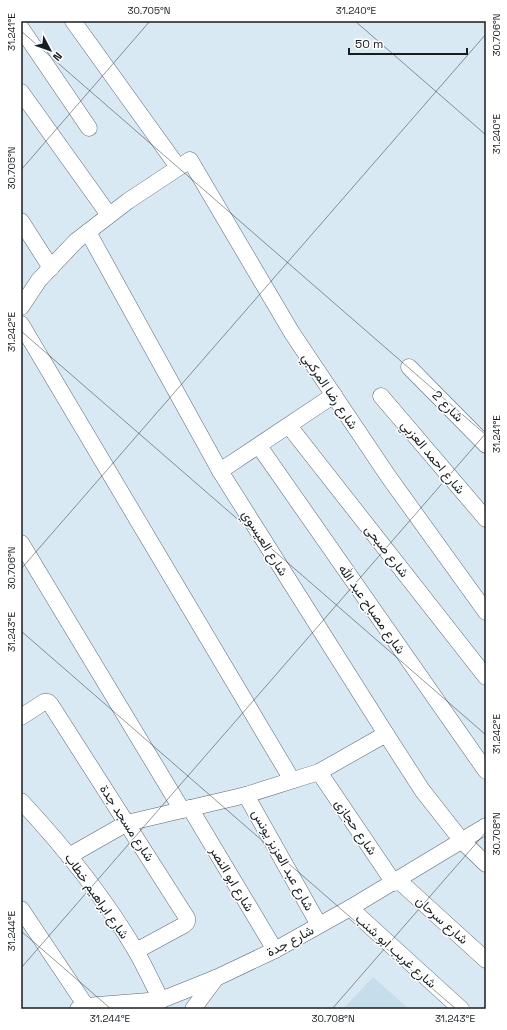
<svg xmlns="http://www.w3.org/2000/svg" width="507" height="1030" viewBox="0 0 507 1030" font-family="'Space Grotesk',Vazirmatn,sans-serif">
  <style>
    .built { fill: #c6ddec }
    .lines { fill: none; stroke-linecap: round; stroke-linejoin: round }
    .street-casing { stroke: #5b6973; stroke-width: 17 }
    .street { stroke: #fff; stroke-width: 16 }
    .ticks { fill: none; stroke: #171d21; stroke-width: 1; stroke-opacity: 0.45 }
    .labels { text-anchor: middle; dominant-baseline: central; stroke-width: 3; stroke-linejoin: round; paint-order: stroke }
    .street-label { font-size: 13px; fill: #171d21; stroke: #fff }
    .neatline { fill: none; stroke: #171d21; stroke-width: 1.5 }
    .ticks-label { font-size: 10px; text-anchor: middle; fill: #171d21 }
  </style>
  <rect width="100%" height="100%" fill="#d9e9f4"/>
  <path class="built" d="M373 977 409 1009H343Z"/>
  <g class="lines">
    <g class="street-casing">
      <g id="street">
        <path d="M73 21 178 167"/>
        <path d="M21 28 89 128"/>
        <path d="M21 92 109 215"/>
        <path d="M21 221 51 268"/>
        <path d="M88 232 220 471 386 734 422 790 462 841 486 864"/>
        <path d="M21 307 39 280 76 241 128 201 190 160 292 333 388 476 486 612"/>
        <path d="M21 324 292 780"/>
        <path d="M409 367 486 445"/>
        <path d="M381 396 486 519"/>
        <path d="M289 426 486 677"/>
        <path d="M259 446 486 771"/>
        <path d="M220 471 334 395"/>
        <path d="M21 543 182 810"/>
        <path d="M21 717 44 702H48L51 705 187 918V922L184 925 136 951"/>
        <path d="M319 772 394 883"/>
        <path d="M246 795 319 925"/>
        <path d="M21 801C64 847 104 897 136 951 145 967 153 984 161 1000"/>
        <path d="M190 808 275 950"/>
        <path d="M69 856 127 823 246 795 319 772 386 734"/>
        <path d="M398 880 486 960"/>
        <path d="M350 908 461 1009"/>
        <path d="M21 909 86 1006"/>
        <path d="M78 1009 86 1006 161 1000 216 978 275 950 350 908 486 826"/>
        <path d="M193 1009 216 978"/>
      </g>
    </g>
    <use href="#street" class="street"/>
  </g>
  <path class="ticks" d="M355 21 486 135M21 31 486 435M21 170 150 21M21 331 486 735M21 569 486 34M21 631 456 1009M21 931 111 1009M21 968 486 433M332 1009 486 832"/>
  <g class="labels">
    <g class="street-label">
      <text transform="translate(330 391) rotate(56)">شارع رضا المركبي</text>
      <text transform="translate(448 406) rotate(45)">شارع 2</text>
      <text transform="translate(433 457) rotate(50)">شارع احمد العزبي</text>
      <text transform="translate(265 543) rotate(58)">شارع العيسوي</text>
      <text transform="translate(387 551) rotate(52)">شارع صبحى</text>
      <text transform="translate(372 609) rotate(55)">شارع مصباح عبد الله</text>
      <text transform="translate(127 823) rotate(57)">شارع مسجد جدة</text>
      <text transform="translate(356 827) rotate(56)">شارع حجازى</text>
      <text transform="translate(283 860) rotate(61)">شارع عبد العزيز يونس</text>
      <text transform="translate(232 879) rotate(59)">شارع ابو النصر</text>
      <text transform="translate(97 896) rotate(55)">شارع ابراهيم خطاب</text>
      <text transform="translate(442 920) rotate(42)">شارع سرحان</text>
      <text transform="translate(290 941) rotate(-28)">شارع جدة</text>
      <text transform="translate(396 951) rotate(42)">شارع غريب ابو شنب</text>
    </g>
  </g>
  <rect width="507" height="1030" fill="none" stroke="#ffffff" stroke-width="44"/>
  <g transform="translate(50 50) rotate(131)" stroke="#ffffff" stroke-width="3" paint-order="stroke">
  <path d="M0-3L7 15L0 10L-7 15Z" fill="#171d21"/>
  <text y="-6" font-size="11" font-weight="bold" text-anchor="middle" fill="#171d21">N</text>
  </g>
  <path d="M349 48v6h118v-6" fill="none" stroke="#171d21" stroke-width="2"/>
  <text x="355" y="48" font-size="12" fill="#171d21" stroke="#ffffff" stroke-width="3" paint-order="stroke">50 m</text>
  <rect x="22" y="22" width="463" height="986" class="neatline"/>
  <g class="ticks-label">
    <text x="149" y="14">30.705°N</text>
    <text x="356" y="14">31.240°E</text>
    <text transform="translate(11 32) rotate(-90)" y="4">31.241°E</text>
    <text transform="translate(496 35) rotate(-90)" y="4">30.706°N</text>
    <text transform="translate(496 134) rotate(-90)" y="4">31.240°E</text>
    <text transform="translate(11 168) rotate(-90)" y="4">30.705°N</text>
    <text transform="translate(11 332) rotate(-90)" y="4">31.242°E</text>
    <text transform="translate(496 434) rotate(-90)" y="4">31.241°E</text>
    <text transform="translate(11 568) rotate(-90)" y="4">30.706°N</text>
    <text transform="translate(11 632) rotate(-90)" y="4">31.243°E</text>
    <text transform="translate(496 734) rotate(-90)" y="4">31.242°E</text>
    <text transform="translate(496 834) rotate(-90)" y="4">30.708°N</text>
    <text transform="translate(11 931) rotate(-90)" y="4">31.244°E</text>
    <text x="110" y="1022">31.244°E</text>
    <text x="333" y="1022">30.708°N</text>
    <text x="455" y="1022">31.243°E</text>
  </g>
</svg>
